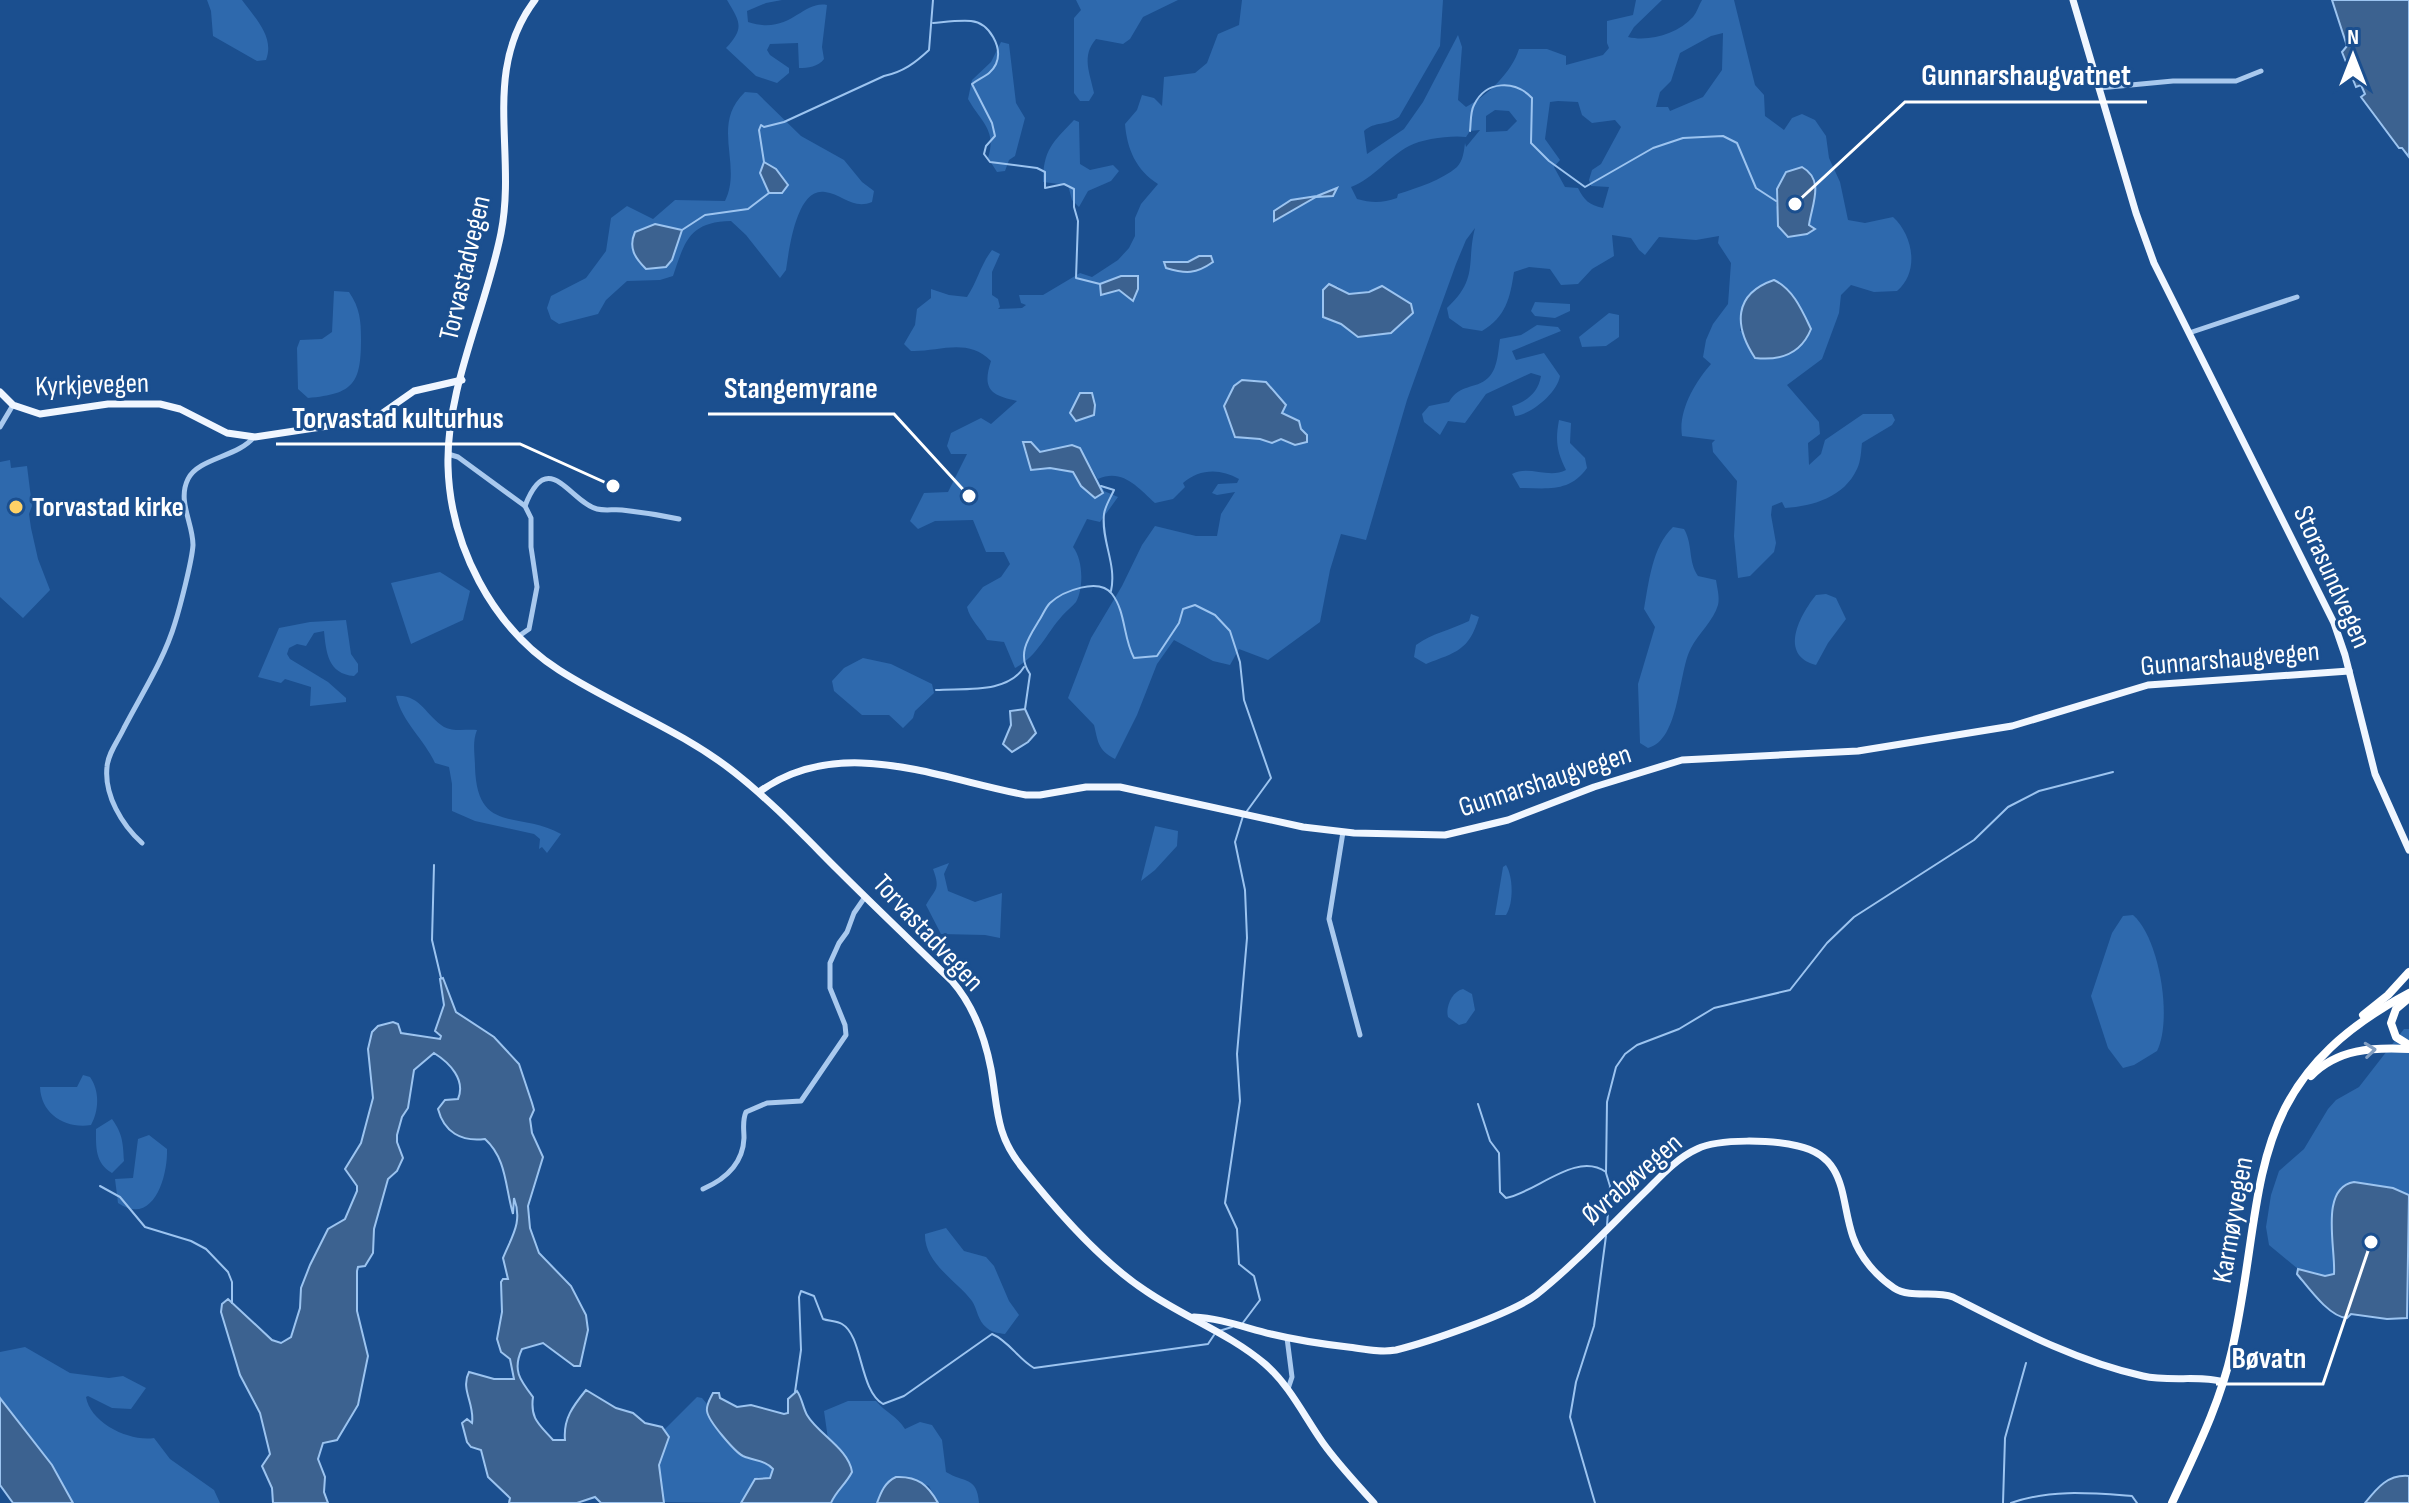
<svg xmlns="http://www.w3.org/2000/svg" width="2409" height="1503" viewBox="0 0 2409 1503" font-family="'Sofia Sans Condensed',sans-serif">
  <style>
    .green { fill: #2e69ad; fill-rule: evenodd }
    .water { fill: #3c6290; stroke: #9cc4f0; stroke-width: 2 }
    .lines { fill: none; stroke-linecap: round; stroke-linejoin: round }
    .stream { stroke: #9cc4f0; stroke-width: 2 }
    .minor { stroke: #a9c9ee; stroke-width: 5 }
    .major { stroke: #f0f6ff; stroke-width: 7 }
    .highway { stroke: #fff; stroke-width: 8 }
    .oneway { stroke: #829ec1 }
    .poi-dot { fill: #ffd166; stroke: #1b4f8f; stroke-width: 3 }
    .labels { text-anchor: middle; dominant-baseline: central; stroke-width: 6; stroke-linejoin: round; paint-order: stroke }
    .street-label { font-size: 28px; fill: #fff; stroke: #1b4f8f }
    .poi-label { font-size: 28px; font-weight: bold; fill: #fff; stroke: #1b4f8f; text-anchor: start }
    .leader { fill: none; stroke: #fff; stroke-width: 3 }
    .callout-dot { fill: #fff; stroke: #1b4f8f; stroke-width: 3 }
    .callout-label { font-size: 30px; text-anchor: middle; font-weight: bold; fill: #fff; stroke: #1b4f8f; stroke-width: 6; stroke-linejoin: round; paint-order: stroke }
  </style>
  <rect width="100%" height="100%" fill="#1b4f8f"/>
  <g class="green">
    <path d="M207 0H242C255 18 275 37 266 60L257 61 213 36 211 11Z"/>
    <path d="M727 0H782L766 3 747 11 748 22C790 36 802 0 827 5L822 47 824 59C818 67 808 68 799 68L798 43 770 44 767 50 770 55 789 68V73L777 83 756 76 726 48C745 28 740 22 727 0Z"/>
    <path d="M1076 0H1178L1143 17 1130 39 1123 44 1096 39C1081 56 1090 73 1094 93L1089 101H1080L1074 93V18L1081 10Z"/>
    <path d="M1242 0H1443L1440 46 1399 117C1386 126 1375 121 1364 131L1367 154 1404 129 1423 102 1458 35 1462 47 1458 100 1466 107C1487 96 1512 72 1519 49H1547L1566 56V65L1603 55 1609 48 1607 43V21L1633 15 1636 0H1662L1634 27 1628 37C1649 42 1678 34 1693 17 1697 12 1699 5 1702 0H1734L1755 85 1764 95 1765 116 1784 130 1792 118 1802 114 1815 120 1826 136 1829 158 1840 182 1848 220 1865 223 1893 217C1913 235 1920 272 1897 291L1874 292 1851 285 1841 295 1839 313 1822 359 1787 385 1819 422 1820 434 1808 443 1809 465 1821 454 1825 440 1863 414H1892L1895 420 1892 425 1862 443C1861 451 1861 461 1857 469 1844 497 1814 506 1785 508L1782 502 1772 506 1771 515 1776 543 1774 552 1750 576 1738 578 1734 536 1737 481 1713 452 1712 443 1715 440 1682 436C1678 411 1695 382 1711 364L1703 357 1706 340 1713 324 1728 304 1731 263 1718 243 1719 236 1696 240 1659 237 1645 255 1639 250 1631 238 1612 235 1614 256 1592 269 1578 284 1561 285 1550 269 1529 267 1514 272C1510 298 1506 317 1482 331L1463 328 1449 318 1447 308C1479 278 1466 263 1475 228L1466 240 1456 264 1407 400 1366 540 1341 534 1330 570 1320 622 1268 660 1239 649 1230 665 1213 661 1174 640 1157 664 1137 715 1115 759C1097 750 1098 740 1094 725L1068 698 1091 638 1122 586 1142 545 1155 526 1196 536H1217L1221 514 1235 492 1217 495 1212 493 1218 484 1237 483 1239 479C1220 468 1199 469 1183 483L1185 487 1173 499 1155 503C1138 488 1123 468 1098 479L1104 491 1118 497 1100 522 1087 519 1073 547C1083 559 1084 588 1076 602 1072 607 1066 611 1062 616 1046 634 1037 657 1015 668L1004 642 987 640C981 628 970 620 967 607L983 587 1001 577 1010 564 1004 552H986L973 520 935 521 918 529 910 521 924 493 948 492 967 454H951L947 446 951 433 981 418 991 424 1017 401C990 395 982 389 991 361 967 337 939 352 911 351L904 344 915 325 917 309 931 298V289L949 295 967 297C977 282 981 264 992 250L1000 254 992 272V295L998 299 1000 307 998 309 1022 308 1026 305 1021 303 1019 295H1043L1080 273 1092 277 1118 260 1129 248 1135 236V218L1141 204 1158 184C1136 170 1127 149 1125 124L1137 110 1142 95 1154 98 1162 106 1164 77 1195 73 1207 63 1218 34 1239 25ZM1723 33 1722 70 1703 97 1670 111 1668 107H1656L1660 92 1671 81 1680 53 1711 36ZM1558 101 1578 102 1582 115 1592 123 1615 120 1621 127 1601 164 1592 170 1589 180 1591 186 1609 187 1603 208C1589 205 1584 200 1578 188L1565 187 1554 167 1560 160 1545 139 1550 102ZM1495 110 1509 111 1517 121 1507 131 1486 132V116ZM1480 130 1466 147 1465 143C1464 151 1463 161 1457 167 1442 180 1417 188 1398 194L1397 198C1382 203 1372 203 1357 199L1351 187C1374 178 1387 158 1409 146 1422 139 1451 135 1466 137L1470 131ZM1777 190 1815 197 1809 225 1776 206ZM1199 256 1213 262C1196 274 1186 274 1167 268L1165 263 1188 262ZM1337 286 1348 294 1386 288 1411 304 1358 337 1341 324ZM1793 295 1810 329 1740 331 1741 310ZM1243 380 1266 382 1285 405 1281 413 1295 445 1281 438 1272 443 1260 439ZM1031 442 1040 452 1080 448 1101 485 1081 486 1073 472 1050 468 1031 470Z"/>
    <path d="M1001 42 1009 44 1016 103 1025 118 1015 156 1009 160 1005 171 997 172 988 158C997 130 981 122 968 99L972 80 991 62Z"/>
    <path d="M745 92 757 93 801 136 844 160 862 182 874 191 872 202C853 210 842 194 825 192 796 187 789 251 786 270L780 278 746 235 731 221C689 222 685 241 673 276L660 280 627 281 606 300 598 314 559 324 551 319 547 308 551 296 586 278 606 251 611 218 627 206 653 219 675 200 725 201C743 165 710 125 745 92Z"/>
    <path d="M1074 120 1079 122 1080 164 1090 170 1113 165 1119 171 1111 181 1088 191 1079 207 1072 200 1068 185 1043 182C1043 150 1053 142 1074 120Z"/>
    <path d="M334 291 349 292C360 308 361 321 361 339 361 383 354 394 308 398L298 389 297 348 300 340 322 339 332 332Z"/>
    <path d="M1535 302 1570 304V311L1555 318 1535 316 1531 311Z"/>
    <path d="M1609 313 1619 315V337L1606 346 1582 347 1579 337Z"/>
    <path d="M1537 325 1558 327 1561 331 1512 351 1516 360 1544 353 1560 376C1557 393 1532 414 1515 416L1512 406C1527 401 1538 393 1541 376L1531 373 1486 394 1465 423 1448 421 1440 435 1424 422 1422 414 1429 406 1449 402C1460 383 1475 390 1488 378 1498 369 1498 351 1500 339L1521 335Z"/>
    <path d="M1559 420 1571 423 1570 443 1585 458 1587 468C1569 493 1547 488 1520 488L1512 474C1528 465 1549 479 1566 470 1557 452 1555 441 1559 420Z"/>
    <path d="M10 460 11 468 27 466 32 506 29 514 31 528 38 559 50 590 23 618 0 597V462Z"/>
    <path d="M1673 527 1684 529C1693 544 1688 562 1698 576L1716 580C1717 587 1720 598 1718 605 1714 620 1698 634 1691 648 1678 672 1680 740 1648 748L1640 743 1638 684 1655 627 1644 609C1649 582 1652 547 1673 527Z"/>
    <path d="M440 572 470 591 463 620 411 644 391 583Z"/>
    <path d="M1826 594 1836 598 1846 619 1828 643 1816 665C1778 655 1800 615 1816 595Z"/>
    <path d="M1471 614 1479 617C1469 651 1456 652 1426 664L1414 657 1416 645C1432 633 1451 630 1469 621Z"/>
    <path d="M346 620 351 654 358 664V672L354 676C328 674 326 652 324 631L314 633 306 646 297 644 289 648 287 654 290 659 328 682 346 698V702L310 706 311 687 285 679 281 683 258 677 279 628 310 622Z"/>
    <path d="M863 658 891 664 932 684 934 693 915 711 913 718 903 728 889 715H862L834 691 832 681 844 668Z"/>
    <path d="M396 696C420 694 426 716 444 727 454 732 466 729 477 730 472 742 475 755 475 767 477 836 520 810 561 834L547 853 542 847 539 849 540 839 534 834 475 821 452 811V784L449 767 435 763C424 739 402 722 396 696Z"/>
    <path d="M1155 826 1178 831 1177 846 1155 870 1141 881Z"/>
    <path d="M949 863 944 874 948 891 975 902 1002 893 1000 938 985 935 941 934 926 905C935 889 941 890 933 869Z"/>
    <path d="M1506 865C1513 876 1514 903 1506 915H1495L1503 867Z"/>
    <path d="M2133 915C2159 937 2173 1019 2157 1051L2134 1065 2123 1068 2108 1048 2091 996 2112 933 2123 916Z"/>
    <path d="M1463 989 1472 994 1475 1010 1466 1023 1459 1025 1448 1017C1445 1006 1453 991 1463 989Z"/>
    <path d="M2404 1029H2409V1195L2393 1188 2347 1183 2334 1198V1274L2325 1276 2298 1269 2269 1245 2266 1227 2271 1195 2279 1171 2304 1149 2328 1109 2336 1100 2359 1087Z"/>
    <path d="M83 1075 90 1077C100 1091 99 1111 91 1125 65 1129 41 1114 40 1087H77Z"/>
    <path d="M112 1119C123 1134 123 1144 124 1161L112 1173C95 1163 96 1147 96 1129Z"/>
    <path d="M149 1135 167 1149C168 1177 153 1227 118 1203L115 1179 133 1178 138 1139Z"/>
    <path d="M946 1228 964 1251 986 1257 994 1266 1009 1301 1019 1315 1005 1334C998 1333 993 1333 987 1328 977 1320 978 1310 972 1301 957 1281 924 1263 925 1234Z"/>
    <path d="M25 1347 70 1373 109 1378 123 1376 146 1388 131 1409 112 1408 88 1396 86 1397C90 1423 130 1442 154 1438L170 1459 214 1490 220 1503H73L52 1465 0 1397V1352Z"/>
    <path d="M697 1397 702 1398 707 1404C706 1418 729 1450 743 1456 753 1461 765 1460 773 1469L770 1478 758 1477 741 1503 662 1502 659 1465 669 1437 664 1430Z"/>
    <path d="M848 1401H876C885 1412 897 1416 905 1429L920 1422 932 1425 942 1440 946 1472C964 1483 977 1476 979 1503H938L929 1486 905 1477 882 1491 877 1503H831L852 1472 848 1460 828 1439 824 1411Z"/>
  </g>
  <g class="water">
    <path d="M2332 0H2409V157L2402 148H2399L2361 97 2365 94 2361 85 2356 87 2342 52 2347 46Z"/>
    <path d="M764 162 776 169 788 185 782 193H769L760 173Z"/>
    <path d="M1802 167C1825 180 1812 204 1809 225L1815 229 1807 234 1788 237 1778 226 1777 189 1786 172Z"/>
    <path d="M1337 188 1333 196 1316 197 1274 221V211L1291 200 1317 196Z"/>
    <path d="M655 224 682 230 672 260 666 267 646 269C635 258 628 248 635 232Z"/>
    <path d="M1199 256H1211L1213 262C1196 274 1186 274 1166 268L1164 262H1188Z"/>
    <path d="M1121 276H1138V289L1133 301 1119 290 1101 295 1100 284Z"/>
    <path d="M1774 280C1793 289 1802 310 1811 329 1801 354 1781 361 1755 358 1734 326 1733 294 1774 280Z"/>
    <path d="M1329 284 1349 294 1369 292 1382 286 1411 304 1413 313 1391 333 1358 337 1341 324 1323 317V290Z"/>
    <path d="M1242 380 1266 382 1286 405 1282 413 1299 421 1301 429 1307 435V442L1295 445 1281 439 1272 443 1260 439 1235 437 1224 406 1234 386Z"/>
    <path d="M1080 393H1092L1095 405 1094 415 1076 421 1070 413Z"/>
    <path d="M1023 442H1031L1040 452 1072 445 1080 448 1103 493 1095 498 1081 486 1073 472 1050 468 1031 470Z"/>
    <path d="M1025 709 1036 733 1028 742 1012 752 1003 744 1011 725 1010 711Z"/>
    <path d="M443 978 456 1012 494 1037 519 1064 532 1103 534 1110 530 1119 532 1133 543 1157 528 1206 530 1228 539 1253 571 1286 586 1315 588 1330 580 1366H574L543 1343 522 1349C512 1370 520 1380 533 1397 530 1419 539 1424 553 1440H565C563 1419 573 1406 586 1390L616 1408 633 1413 645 1423 662 1427 669 1437 659 1465 664 1503H601L595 1497 577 1503H509L510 1498 488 1477 481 1450 471 1447 467 1442 462 1423 467 1419 472 1423C475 1404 460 1389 469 1372L494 1379H514L510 1359 501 1352 497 1339 502 1312 501 1282 503 1279H508L503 1258C512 1236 523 1222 514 1198L513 1214C505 1187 507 1159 485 1139 461 1142 444 1132 438 1109L445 1100 458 1099C466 1080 450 1063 434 1053L414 1070 408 1108 402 1117 397 1135V1142L403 1158 397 1171 388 1179 374 1229 373 1253 365 1266 358 1267 357 1271V1311L368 1356 358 1405 337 1440 323 1443 318 1459 325 1477 324 1492 328 1503H273L272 1488 262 1466 270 1454 260 1413 240 1375 221 1312 222 1304 228 1299 272 1340 281 1343 291 1337 300 1308 301 1288 310 1265 328 1229 345 1219 357 1191V1186L345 1169 361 1143 373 1098 368 1049 372 1032 378 1026 393 1022 398 1024 401 1033 440 1039 441 1036 435 1031 444 1005 440 979Z"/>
    <path d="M2354 1182 2393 1188 2409 1195 2407 1318 2387 1319 2351 1314 2347 1318C2329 1317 2308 1287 2297 1274L2298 1269 2325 1276 2334 1274C2336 1249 2319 1188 2354 1182Z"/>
    <path d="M797 1391C802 1398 803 1408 807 1415 818 1434 849 1449 852 1472 846 1484 836 1491 831 1503H741L755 1479 770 1478 773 1469C765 1460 754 1461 743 1456 735 1452 708 1421 707 1411 706 1405 710 1399 713 1393H719L720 1398 737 1407 751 1405 784 1414 788 1413V1399Z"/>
    <path d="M0 1398 52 1465 73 1503H13L0 1485Z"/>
    <path d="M2409 1476V1503H2365C2377 1488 2388 1474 2409 1476Z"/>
    <path d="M896 1477C918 1476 928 1485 938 1503H877C881 1492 885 1482 896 1477Z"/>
  </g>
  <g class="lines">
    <g class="stream">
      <path d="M933 23C945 22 959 20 971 21 990 23 1003 48 996 64 991 75 981 77 972 84L992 123 995 136 986 146 984 154 990 162 1037 168 1045 172V188L1064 184 1074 189V207L1078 221 1076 278 1100 284"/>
      <path d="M1470 131C1471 124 1470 112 1474 105 1486 80 1515 80 1532 98L1531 143 1549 161 1585 187 1653 148 1683 138 1723 136 1737 143 1756 188 1776 201"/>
      <path d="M764 162 759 130 761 125 764 127 784 122 884 76C903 72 915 63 929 50L933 0"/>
      <path d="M682 230 705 215 748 209 769 193"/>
      <path d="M1101 486 1114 490C1111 497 1105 506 1104 514 1101 541 1117 564 1111 591"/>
      <path d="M936 690C964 688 1008 694 1024 667"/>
      <path d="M1025 709 1030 674C1016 654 1029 637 1040 619 1043 614 1046 607 1050 603 1063 591 1099 577 1112 594 1126 612 1123 638 1134 658L1157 656 1179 623 1183 609 1195 605 1215 615 1230 631 1240 662 1244 700 1271 778 1247 811"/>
      <path d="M434 865 432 940 441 978"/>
      <path d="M1478 1104 1490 1141 1499 1153 1500 1192 1506 1198C1537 1192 1576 1151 1606 1172"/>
      <path d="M100 1186 120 1197 145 1227 191 1241 206 1249 228 1272 232 1282V1303"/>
      <path d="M1607 1225 1610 1186 1606 1173 1607 1102 1616 1067 1625 1054 1637 1045 1679 1029 1714 1008 1790 990 1827 943 1854 917 1974 840 2008 807 2039 791 2113 772"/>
      <path d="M1242 1324 1260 1300 1254 1276 1239 1264 1237 1229 1225 1203 1240 1101 1237 1054 1247 938 1245 890 1235 842 1243 816"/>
      <path d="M1219 1331 1232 1327"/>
      <path d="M795 1392 801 1350 799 1297 801 1291 814 1296 823 1319C828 1321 837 1321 842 1324 863 1336 859 1390 883 1404L904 1396 992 1334C1009 1341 1018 1359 1034 1368L1208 1344 1214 1335"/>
      <path d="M1595 1503 1570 1417 1576 1382 1594 1326 1606 1236"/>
      <path d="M2003 1503 2005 1438 2026 1363"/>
      <path d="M2011 1503C2050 1489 2091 1493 2132 1496L2137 1503"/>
    </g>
    <g class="minor">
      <path d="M2099 88 2173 81H2236L2261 71"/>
      <path d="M2189 333 2297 297"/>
      <path d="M0 427 13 405"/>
      <path d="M448 454 458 457 525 506 531 518V547L537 587 529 629 519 636"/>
      <path d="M525 506C548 446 570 502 597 509 605 511 614 509 622 510 641 512 660 515 679 519"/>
      <path d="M1343 832 1329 919 1360 1035"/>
      <path d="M142 843C122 825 104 795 107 767 108 753 118 741 124 728 141 695 164 660 175 623 180 607 192 561 193 545 193 523 177 501 188 479 198 458 238 457 254 437"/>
      <path d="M703 1189C726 1179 743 1164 744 1138 744 1129 742 1121 746 1112L767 1103 801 1101 846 1035 845 1025 830 988V963L839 943 847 932 854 913 865 897"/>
      <path d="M1287 1338 1292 1377 1288 1389"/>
    </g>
    <g class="major">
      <path d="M535 0C481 71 517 152 501 233 486 309 446 388 448 466 450 545 492 627 559 670 615 706 681 730 734 772 771 801 804 836 837 869 875 907 914 944 952 981 973 1005 985 1038 991 1069 998 1108 995 1133 1021 1166 1055 1209 1100 1261 1146 1291 1184 1317 1230 1334 1265 1364 1290 1386 1304 1416 1323 1443 1338 1464 1356 1483 1374 1503"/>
      <path d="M2073 0 2136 213 2154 263 2334 623 2345 655 2375 774 2409 850"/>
      <path d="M0 392 13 405 40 414 108 404H160L180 409 227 433 255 437 374 419 414 391 462 380"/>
      <path d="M759 792C840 733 939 779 1026 795H1040L1086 787H1120L1303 827 1354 833 1445 835 1508 820 1594 787 1682 760 1858 751 2012 726 2148 685 2349 671"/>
      <path d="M1194 1317C1220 1318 1246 1328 1271 1334 1296 1340 1322 1344 1348 1347 1364 1349 1380 1353 1396 1350 1428 1342 1511 1314 1536 1295 1575 1264 1610 1226 1646 1191 1661 1176 1677 1158 1697 1149 1719 1138 1774 1140 1798 1146 1848 1157 1840 1200 1853 1237 1860 1257 1876 1276 1894 1288 1911 1299 1934 1290 1953 1297 2014 1328 2075 1361 2143 1376 2168 1382 2203 1375 2223 1382"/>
    </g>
    <g class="highway">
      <path d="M2409 998 2396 1009 2391 1023 2396 1037 2409 1045"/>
      <path d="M2363 1015 2388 995 2409 972"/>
      <path d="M2311 1076C2337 1049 2373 1047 2409 1049"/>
      <path d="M2172 1503C2195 1453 2220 1404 2232 1350 2268 1190 2238 1084 2409 993"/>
    </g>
  </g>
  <defs><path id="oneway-chevron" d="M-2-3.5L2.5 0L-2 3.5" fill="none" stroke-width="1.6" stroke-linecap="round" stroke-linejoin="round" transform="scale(2)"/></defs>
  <use class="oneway" href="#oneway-chevron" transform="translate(2370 1050) rotate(-6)"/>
  <circle class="poi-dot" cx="16" cy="507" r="8"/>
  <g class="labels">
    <g class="street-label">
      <text transform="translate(465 268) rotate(-77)">Torvastadvegen</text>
      <text transform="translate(92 385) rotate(-2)">Kyrkjevegen</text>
      <text transform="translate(2332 577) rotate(66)">Storasundvegen</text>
      <text transform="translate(2230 659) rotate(-5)">Gunnarshaugvegen</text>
      <text transform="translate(1545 781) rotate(-18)">Gunnarshaugvegen</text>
      <text transform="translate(928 933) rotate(47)">Torvastadvegen</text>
      <text transform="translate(1632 1179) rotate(-41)">Øvrabøvegen</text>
      <text transform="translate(2233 1220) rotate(-80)">Karmøyvegen</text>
    </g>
    <g class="poi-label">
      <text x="32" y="507">Torvastad kirke</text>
    </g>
  </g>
  <path class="leader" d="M1795 204L1905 102H2147M969 496L894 414H708M613 486L520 444H276M2371 1242L2323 1384H2216"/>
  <g class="callout-dot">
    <circle cx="1795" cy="204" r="8"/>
    <circle cx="969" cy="496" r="8"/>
    <circle cx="613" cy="486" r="8"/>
    <circle cx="2371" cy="1242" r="8"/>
  </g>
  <g class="callout-label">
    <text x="2026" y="85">Gunnarshaugvatnet</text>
    <text x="801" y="398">Stangemyrane</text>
    <text x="398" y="428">Torvastad kulturhus</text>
    <text x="2269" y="1368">Bøvatn</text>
  </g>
  <g transform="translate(2353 56)" stroke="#1b4f8f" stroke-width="6" paint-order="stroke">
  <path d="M0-6L14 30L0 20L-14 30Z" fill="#ffffff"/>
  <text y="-12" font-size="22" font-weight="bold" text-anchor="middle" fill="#ffffff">N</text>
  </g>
</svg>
